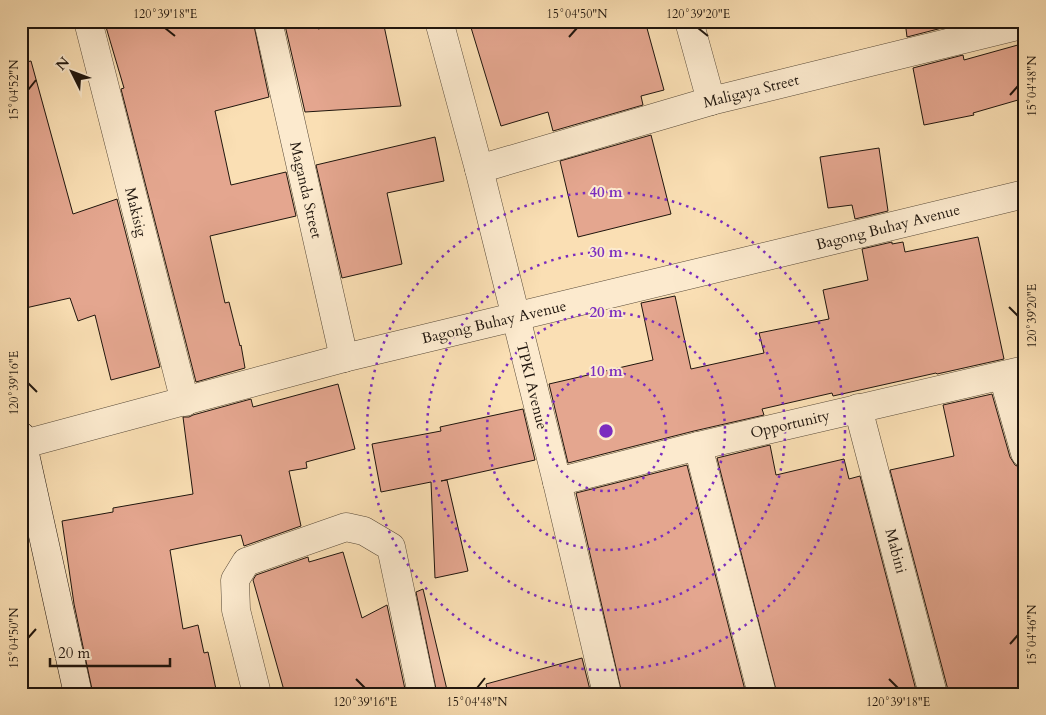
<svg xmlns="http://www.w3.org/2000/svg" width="1046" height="715" viewBox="0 0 1046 715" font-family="Cardo,serif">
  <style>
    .building { fill: #e4a68f; stroke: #1f150d }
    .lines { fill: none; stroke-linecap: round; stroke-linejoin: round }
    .street-casing { stroke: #564837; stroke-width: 29 }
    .secondary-casing { stroke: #1f150d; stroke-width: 29 }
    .street { stroke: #fceace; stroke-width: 28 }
    .secondary { stroke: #fceace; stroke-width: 28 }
    .ticks { fill: none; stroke: #1f150d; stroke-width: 2 }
    .ring { fill: none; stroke: #7b2cbf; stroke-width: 2.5; stroke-dasharray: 2.5 5 }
    .labels { text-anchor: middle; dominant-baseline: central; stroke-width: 4; stroke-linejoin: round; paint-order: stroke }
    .street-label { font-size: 15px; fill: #1f150d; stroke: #fceace }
    .centre { fill: #7b2cbf; stroke: #fceace; stroke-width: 2.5 }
    .ring-label { font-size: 15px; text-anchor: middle; font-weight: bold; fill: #7b2cbf; stroke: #fceace; stroke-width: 4; stroke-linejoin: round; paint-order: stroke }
    .neatline { fill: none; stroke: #1f150d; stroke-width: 2 }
    .ticks-label { font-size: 12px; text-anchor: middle; fill: #1f150d }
  </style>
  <rect width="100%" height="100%" fill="#fadfb4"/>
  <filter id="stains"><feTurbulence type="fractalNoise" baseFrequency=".004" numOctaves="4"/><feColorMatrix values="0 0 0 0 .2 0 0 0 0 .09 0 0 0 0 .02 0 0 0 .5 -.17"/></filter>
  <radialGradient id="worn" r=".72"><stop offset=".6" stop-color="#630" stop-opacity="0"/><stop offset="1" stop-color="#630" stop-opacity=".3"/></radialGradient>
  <g class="building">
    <path d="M124 21H253L269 97 215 111 231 185 286 172 296 216 210 236 225 303 229 302 240 346 241 345 245 368 196 382 121 89 124 88 106 27Z"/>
    <path d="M284 21H316L318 29 353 21H383L401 106 305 112Z"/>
    <path d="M469 21H645L664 90 641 96 643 105 553 131 548 112 501 126Z"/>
    <path d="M905 21H941L942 28 907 37Z"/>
    <path d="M1025 43V98L973 113 974 115 924 125 913 68 963 55 964 60Z"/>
    <path d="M31 61 73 214 117 199 160 367 111 380 95 315 78 321 70 298 21 309V63Z"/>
    <path d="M651 135 671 214 578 237 560 161Z"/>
    <path d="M435 137 444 181 387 193 402 264 342 278 316 165Z"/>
    <path d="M879 148 888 211 855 219 852 205 828 208 820 157Z"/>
    <path d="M978 237 1004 359 937 374 936 373 833 396 832 393 762 409 764 415 694 431 568 463 549 384 653 360 641 303 675 296 691 369 764 353 759 333 829 319 823 290 868 280 862 249 892 242V244L903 242 905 252Z"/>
    <path d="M338 384 355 449 306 462 307 468 289 471 301 526 244 546 241 535 170 550 183 629 198 625 204 653 208 652 217 694H93L74 604 62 521 113 512V508L193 494 183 417H189L193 415 251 399 253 407Z"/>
    <path d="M992 394 1010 457 1015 465 1021 468H1025V688L998 694H948V690L890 470 954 456 943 405Z"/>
    <path d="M523 409 535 460 441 481 447 480 468 571 435 578 431 482 381 492 372 444 441 431 440 427Z"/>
    <path d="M770 445 776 475 844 459 849 479 860 476 917 694H777L717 458Z"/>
    <path d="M687 465 746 694H622L576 493Z"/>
    <path d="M343 552 362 618 387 605 406 694H285L253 580 256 575 308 557 309 562Z"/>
    <path d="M423 589 448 694H437L416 592Z"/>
    <path d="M582 658 591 694H488L486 684Z"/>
  </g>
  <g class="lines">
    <g class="street-casing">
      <g id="street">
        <path d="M88 21 185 402"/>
        <path d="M268 21 344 358"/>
        <path d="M439 21 479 169 557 482 607 694"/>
        <path d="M689 21 711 101"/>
        <path d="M479 169 711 101 1025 24"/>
        <path d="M1003 376 1025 453"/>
        <path d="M858 408 933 694"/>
        <path d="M24 444 344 358 1025 194"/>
        <path d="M698 446 762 694"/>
        <path d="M557 482 698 446 1025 370"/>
        <path d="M257 694 236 610 235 580 246 562 346 527 364 531 391 547 422 694"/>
      </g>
    </g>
    <g class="secondary-casing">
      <path id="secondary" d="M21 436 78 694"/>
    </g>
    <use href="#street" class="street"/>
    <use href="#secondary" class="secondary"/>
  </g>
  <path class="ticks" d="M165 28 175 36M698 28 708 36M569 37 577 28M28 90 36 80M1010 95 1018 86M1009 307 1018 316M28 383 37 392M28 638 36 629M1010 644 1018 635M356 679 365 688M889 679 898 688M477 688 485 678"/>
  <g class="ring">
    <circle cx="606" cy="431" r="60"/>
    <circle cx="606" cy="431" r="119"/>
    <circle cx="606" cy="431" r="179"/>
    <circle cx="606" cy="431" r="239"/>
  </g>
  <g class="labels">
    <g class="street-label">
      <text transform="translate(751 91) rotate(-14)">Maligaya Street</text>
      <text transform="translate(306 190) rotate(77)">Maganda Street</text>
      <text transform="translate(136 212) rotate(76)">Makisig</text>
      <text transform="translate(888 227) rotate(-14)">Bagong Buhay Avenue</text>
      <text transform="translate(494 322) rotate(-13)">Bagong Buhay Avenue</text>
      <text transform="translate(532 386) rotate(76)">TPKI Avenue</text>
      <text transform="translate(790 424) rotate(-13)">Opportunity</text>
      <text transform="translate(896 551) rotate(75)">Mabini</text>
    </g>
  </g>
  <circle cx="606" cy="431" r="8" class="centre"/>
  <g class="ring-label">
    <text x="606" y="197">40 m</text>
    <text x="606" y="257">30 m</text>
    <text x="606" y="317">20 m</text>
    <text x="606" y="376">10 m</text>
  </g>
  <rect width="1046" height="715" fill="none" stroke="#fadfb4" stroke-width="55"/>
  <g transform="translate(72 72) rotate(312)" stroke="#fceace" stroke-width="4" paint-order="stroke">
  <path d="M0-4L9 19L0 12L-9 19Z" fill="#1f150d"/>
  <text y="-8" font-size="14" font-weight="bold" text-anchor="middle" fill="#1f150d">N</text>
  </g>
  <path d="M50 658v8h120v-8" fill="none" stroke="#1f150d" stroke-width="2.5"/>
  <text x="58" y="658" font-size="15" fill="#1f150d" stroke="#fceace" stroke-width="4" paint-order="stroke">20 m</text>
  <rect x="28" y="28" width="990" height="660" class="neatline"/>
  <g class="ticks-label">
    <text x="165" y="18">120°39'18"E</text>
    <text x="577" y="18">15°04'50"N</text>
    <text x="698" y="18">120°39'20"E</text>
    <text transform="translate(1032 86) rotate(-90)" y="4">15°04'48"N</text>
    <text transform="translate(14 90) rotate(-90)" y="4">15°04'52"N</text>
    <text transform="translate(1032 316) rotate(-90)" y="4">120°39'20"E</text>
    <text transform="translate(14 383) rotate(-90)" y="4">120°39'16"E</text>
    <text transform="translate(1032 635) rotate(-90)" y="4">15°04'46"N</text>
    <text transform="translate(14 638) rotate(-90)" y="4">15°04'50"N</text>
    <text x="365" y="706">120°39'16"E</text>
    <text x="477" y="706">15°04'48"N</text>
    <text x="898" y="706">120°39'18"E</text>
  </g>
  <rect width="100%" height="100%" filter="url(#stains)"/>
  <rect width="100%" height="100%" fill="url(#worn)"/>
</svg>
